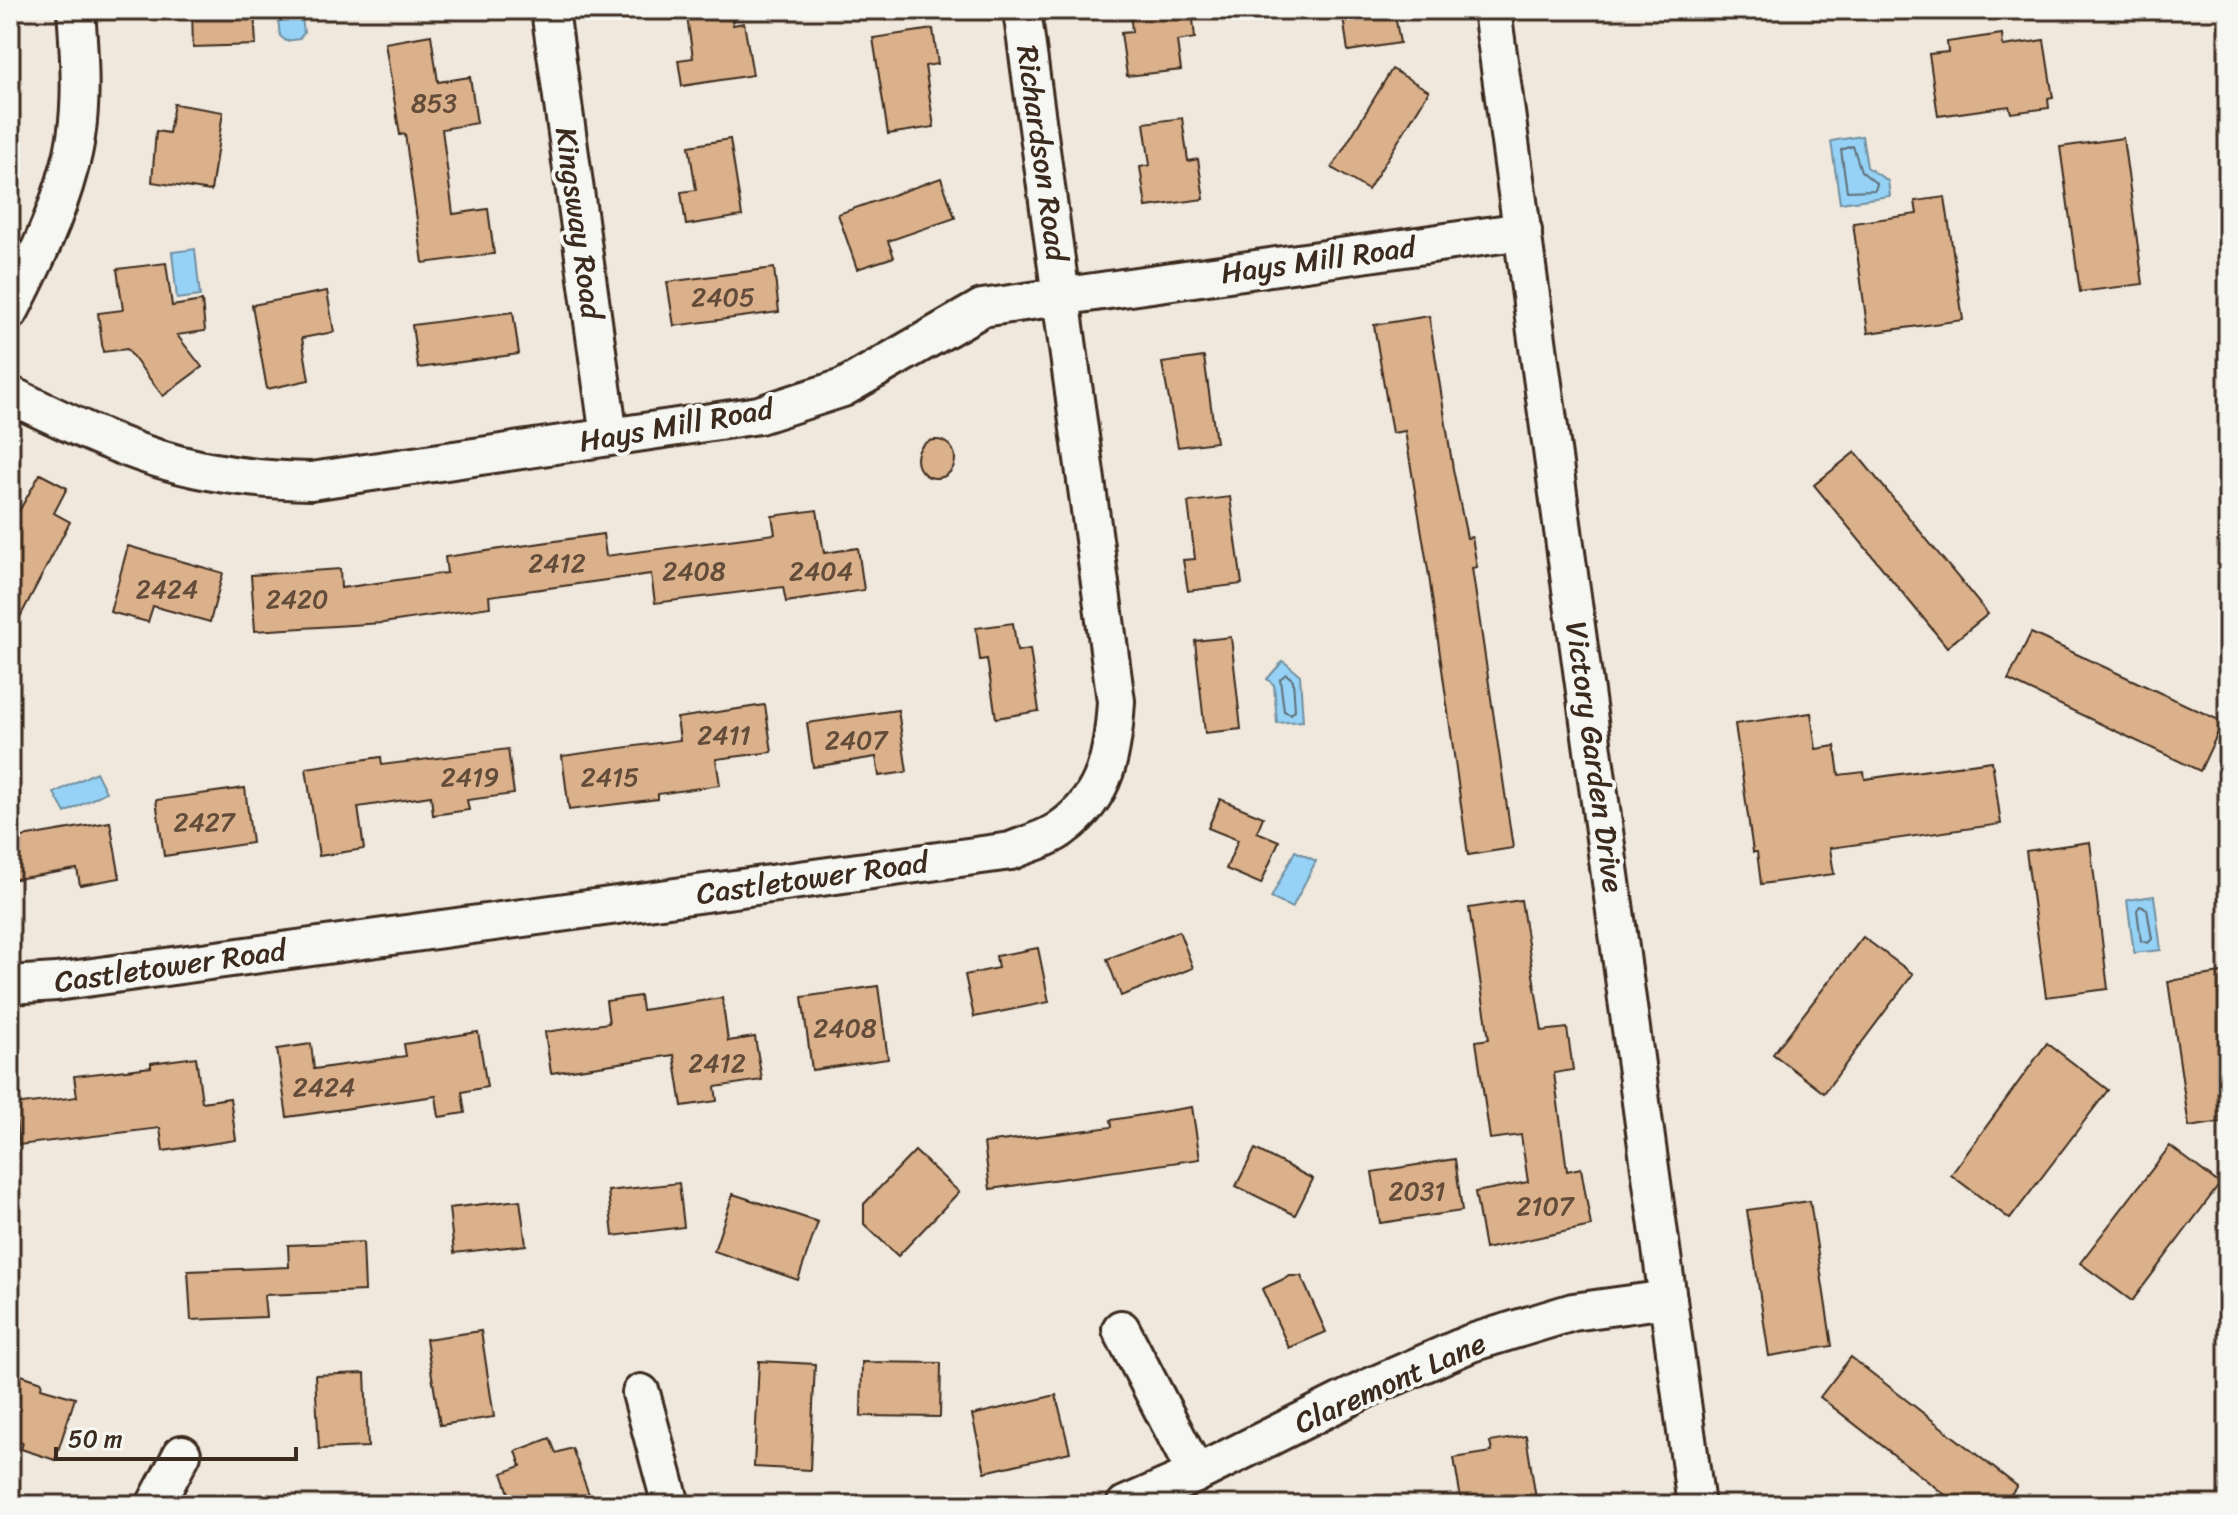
<svg xmlns="http://www.w3.org/2000/svg" width="2238" height="1515" viewBox="0 0 2238 1515" font-family="Sriracha,sans-serif">
  <style>
    .water { fill: #95d2f6; stroke: #718fa0; stroke-width: 2 }
    .lines { fill: none; stroke-linecap: round; stroke-linejoin: round }
    .shore { stroke: #5f6d74; stroke-width: 2 }
    .building { fill: #dab18b; stroke: #3b2a1e; stroke-width: 2 }
    .street-casing { stroke: #3b2a1e; stroke-width: 42 }
    .street { stroke: #f6f6f2; stroke-width: 36 }
    .labels { text-anchor: middle; dominant-baseline: central; stroke-width: 8; stroke-linejoin: round; paint-order: stroke }
    .number-label { font-size: 26px; fill: #634c39 }
    .street-label { font-size: 30px; fill: #3b2a1e; stroke: #f6f6f2 }
  </style>
  <rect width="100%" height="100%" fill="#f0e8dd"/>
  <filter id="ink" filterUnits="userSpaceOnUse"><feTurbulence type="fractalNoise" baseFrequency=".0125" numOctaves="2"/><feDisplacementMap in="SourceGraphic" scale="16" xChannelSelector="R" yChannelSelector="G"/><feConvolveMatrix kernelMatrix="1 2 1 2 8 2 1 2 1" color-interpolation-filters="sRGB"/></filter>
  <g filter="url(#ink)">
    <g class="water">
      <path d="M277 10H301L304 33 299 39 286 41 280 36Z"/>
      <path d="M1862 136 1867 167 1888 181 1890 196 1840 203 1831 141Z"/>
      <path d="M195 249 200 296 177 299 172 252Z"/>
      <path d="M1283 661 1300 675 1303 721 1277 723 1274 685 1267 679Z"/>
      <path d="M96 772 106 792 65 813 54 793Z"/>
      <path d="M1295 851 1316 861 1292 908 1271 898Z"/>
      <path d="M2154 896 2161 950 2134 953 2127 900Z"/>
    </g>
    <g class="lines">
      <g class="shore">
        <path d="M1853 146 1861 171 1877 184 1875 190 1847 191 1841 150Z"/>
        <path d="M1286 674 1293 680 1295 710 1291 714 1284 711 1280 679Z"/>
        <path d="M2140 906 2147 909 2152 939 2148 943 2141 941 2137 910Z"/>
      </g>
    </g>
    <g class="building">
      <path d="M192 10H254L256 45 193 47Z"/>
      <path d="M686 10H731L733 25 744 23 753 75 682 86 678 60 693 58Z"/>
      <path d="M1130 10H1192L1195 38 1177 41 1181 70 1127 76 1121 33 1132 32Z"/>
      <path d="M1342 10H1394L1400 43 1348 51Z"/>
      <path d="M933 29 938 64 925 66 934 127 888 134 873 38Z"/>
      <path d="M2002 34 2003 46 2044 40 2053 98 2048 99 2049 108 2011 113 2009 106 1938 116 1929 54 1948 52 1947 42Z"/>
      <path d="M431 35 438 82 470 77 477 123 442 129 453 214 488 209 494 254 423 263 405 134 400 135 385 43Z"/>
      <path d="M1392 69 1429 91 1368 190 1332 168Z"/>
      <path d="M174 104 223 112 211 191 152 182 156 131 169 133Z"/>
      <path d="M1182 118 1188 161 1198 159 1204 199 1146 207 1140 167 1150 165 1144 123Z"/>
      <path d="M2123 138 2143 284 2080 292 2060 147Z"/>
      <path d="M730 139 742 216 686 225 681 192 696 190 689 146Z"/>
      <path d="M941 178 955 218 888 241 894 257 857 269 838 214Z"/>
      <path d="M1945 197 1963 320 1868 333 1853 223 1917 214 1915 201Z"/>
      <path d="M166 263 172 306 202 301 205 331 177 335 202 367 163 396 127 349 103 352 98 313 123 310 117 269Z"/>
      <path d="M774 268 779 312 674 326 667 282Z"/>
      <path d="M327 291 334 332 302 338 309 380 267 389 252 305Z"/>
      <path d="M513 312 519 354 418 368 412 325Z"/>
      <path d="M1429 316 1453 469 1467 538 1472 537 1477 567 1472 568 1513 848 1468 855 1429 576 1405 431 1392 433 1374 325Z"/>
      <path d="M1204 357 1216 442 1178 447 1162 363Z"/>
      <circle cx="936" cy="459" r="19"/>
      <path d="M1855 452 1988 614 1947 647 1814 485Z"/>
      <path d="M40 474 67 488 54 513 70 522 10 636V527Z"/>
      <path d="M1230 497 1242 584 1188 591 1183 560 1195 559 1188 502Z"/>
      <path d="M817 510 824 553 858 548 864 590 786 602 783 587 655 603 651 574 489 596 490 607 383 623 255 631 251 575 340 569 341 588 447 573 445 557 603 534 606 556 775 534 772 516Z"/>
      <path d="M128 546 223 573 210 622 153 606 148 622 110 612Z"/>
      <path d="M1013 623 1017 651 1030 649 1039 711 996 718 987 659 980 660 976 628Z"/>
      <path d="M2031 633 2223 722 2200 771 2008 680Z"/>
      <path d="M1231 637 1241 729 1205 733 1195 641Z"/>
      <path d="M765 705 772 752 716 759 720 785 658 794V799L569 810 562 756 680 740 677 718Z"/>
      <path d="M898 710 907 772 879 776 876 757 813 767 807 723Z"/>
      <path d="M1811 713 1816 749 1835 746 1839 775 1864 772 1865 779 1992 761 2001 824 1830 848 1834 874 1761 884 1757 852H1753L1735 724Z"/>
      <path d="M508 749 514 794 467 800 469 810 433 815 431 796 358 807 364 849 319 856 306 768 381 757 382 765Z"/>
      <path d="M245 788 252 843 164 856 156 800Z"/>
      <path d="M1220 799 1263 817 1257 832 1279 841 1261 884 1226 869 1238 840 1208 828Z"/>
      <path d="M110 822 120 878 80 885 77 869 10 880V839Z"/>
      <path d="M2090 842 2108 989 2046 997 2026 851Z"/>
      <path d="M1521 900 1542 1031 1567 1028 1573 1070 1554 1073 1567 1171 1581 1168 1591 1226 1485 1249 1475 1192 1528 1182 1521 1135 1490 1139 1476 1041 1489 1039 1469 908Z"/>
      <path d="M1179 931 1193 968 1121 996 1107 959Z"/>
      <path d="M1863 937 1913 974 1824 1093 1773 1054Z"/>
      <path d="M1038 948 1049 1002 974 1017 965 975 998 968 996 956Z"/>
      <path d="M2228 972V1121L2189 1127 2168 981Z"/>
      <path d="M878 986 888 1059 812 1070 802 997Z"/>
      <path d="M640 996 642 1010 722 998 728 1041 755 1037 762 1080 715 1087 717 1101 682 1106 674 1055 551 1073 545 1032 609 1023 606 1001Z"/>
      <path d="M478 1032 487 1087 462 1092 465 1113 439 1117 436 1096 287 1117 277 1049 311 1044 314 1069 406 1056 404 1044Z"/>
      <path d="M2047 1043 2108 1090 2010 1219 1951 1175Z"/>
      <path d="M196 1057 202 1102 230 1098 236 1140 163 1151 160 1128 19 1145 14 1105 77 1097 74 1076 151 1067V1063Z"/>
      <path d="M1192 1107 1200 1159 990 1189 984 1143 1112 1127 1111 1120Z"/>
      <path d="M2170 1146 2220 1184 2132 1301 2080 1263Z"/>
      <path d="M1255 1149 1313 1179 1295 1215 1236 1186Z"/>
      <path d="M915 1151 959 1192 898 1256 864 1224V1204Z"/>
      <path d="M1455 1159 1462 1211 1380 1223 1372 1172Z"/>
      <path d="M679 1183 684 1227 613 1236 608 1191Z"/>
      <path d="M733 1194 818 1222 798 1280 714 1251Z"/>
      <path d="M520 1200 526 1245 454 1253 449 1208Z"/>
      <path d="M1810 1201 1832 1346 1769 1356 1747 1210Z"/>
      <path d="M363 1242 365 1291 264 1295 266 1317 191 1320 188 1271 289 1267 288 1245Z"/>
      <path d="M1290 1276H1301L1326 1332 1289 1348 1262 1289Z"/>
      <path d="M481 1331 494 1417 440 1425 426 1339Z"/>
      <path d="M1851 1357 2017 1486 2003 1505H1958L1820 1397Z"/>
      <path d="M759 1361 815 1364 810 1470 754 1467Z"/>
      <path d="M862 1362 941 1363 940 1417 861 1416Z"/>
      <path d="M15 1373 42 1382 41 1388 75 1398 55 1460 21 1449 23 1443 10 1439V1388Z"/>
      <path d="M365 1373 368 1447 319 1449 315 1375Z"/>
      <path d="M1056 1395 1070 1452 985 1472 972 1415Z"/>
      <path d="M1526 1436 1537 1505H1462L1454 1458 1492 1452 1490 1442Z"/>
      <path d="M550 1438 556 1453 572 1448 591 1500 577 1505H513L502 1473 521 1466 516 1451Z"/>
    </g>
    <g class="lines">
      <g class="street-casing">
        <g id="street">
          <path d="M550 10 609 437"/>
          <path d="M1492 10 1696 1505"/>
          <path d="M10 311C33 266 56 218 69 169 84 119 80 62 76 10"/>
          <path d="M10 395C122 449 184 479 311 481L759 415 843 388 982 308 1523 231"/>
          <path d="M10 985 56 982 1011 851C1027 844 1048 839 1062 828 1107 796 1113 752 1116 701L1022 10"/>
          <path d="M1121 1329 1196 1474"/>
          <path d="M641 1393 671 1505"/>
          <path d="M155 1505 182 1454"/>
          <path d="M1125 1505 1196 1474 1368 1388 1471 1343 1573 1312 1668 1299"/>
        </g>
      </g>
      <use href="#street" class="street"/>
    </g>
  </g>
  <g class="labels">
    <g class="number-label">
      <text x="434" y="103">853</text>
      <text x="723" y="297">2405</text>
      <text x="557" y="563">2412</text>
      <text x="694" y="571">2408</text>
      <text x="821" y="571">2404</text>
      <text x="167" y="589">2424</text>
      <text x="297" y="599">2420</text>
      <text x="724" y="735">2411</text>
      <text x="856" y="740">2407</text>
      <text x="470" y="777">2419</text>
      <text x="610" y="777">2415</text>
      <text x="204" y="822">2427</text>
      <text x="845" y="1028">2408</text>
      <text x="717" y="1063">2412</text>
      <text x="324" y="1087">2424</text>
      <text x="1417" y="1191">2031</text>
      <text x="1545" y="1206">2107</text>
    </g>
    <g class="street-label">
      <text transform="translate(1042 153) rotate(82)">Richardson Road</text>
      <text transform="translate(579 223) rotate(82)">Kingsway Road</text>
      <text transform="translate(1318 260) rotate(-8)">Hays Mill Road</text>
      <text transform="translate(676 425) rotate(-10)">Hays Mill Road</text>
      <text transform="translate(1595 757) rotate(82)">Victory Garden Drive</text>
      <text transform="translate(812 878) rotate(-8)">Castletower Road</text>
      <text transform="translate(170 966) rotate(-8)">Castletower Road</text>
      <text transform="translate(1390 1383) rotate(-24)">Claremont Lane</text>
    </g>
  </g>
  <rect width="2238" height="1515" fill="none" stroke="#f6f6f2" stroke-width="40"/>
  <rect x="20" y="20" width="2198" height="1475" fill="none" stroke="#3b2a1e" stroke-width="3" filter="url(#ink)"/>
  <path d="M56 1447v12h240v-12" fill="none" stroke="#3b2a1e" stroke-width="4"/>
  <text x="68" y="1447" font-size="24" fill="#3b2a1e" stroke="#f6f6f2" stroke-width="6" paint-order="stroke">50 m</text>
</svg>
